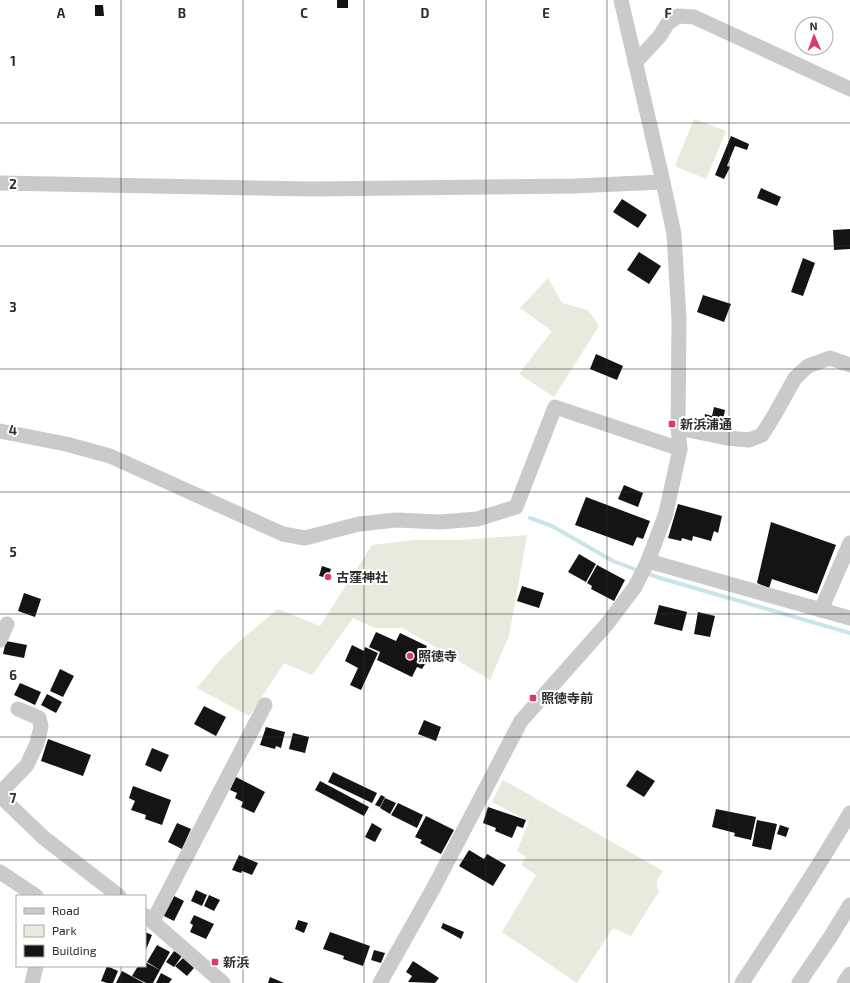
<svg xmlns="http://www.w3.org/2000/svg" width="850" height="983" viewBox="0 0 850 983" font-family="'Exo 2','Noto Sans JP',sans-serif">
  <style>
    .green { fill: #e7eadc }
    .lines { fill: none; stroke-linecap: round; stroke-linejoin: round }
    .stream { stroke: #c9e5e9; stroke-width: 4 }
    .building { fill: #141414 }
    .minor { stroke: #cacaca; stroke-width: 15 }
    .grid { fill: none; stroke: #2d2d2d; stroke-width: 1; stroke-opacity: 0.55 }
    .poi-dot { fill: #db396d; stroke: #fff; stroke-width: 1.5 }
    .labels { text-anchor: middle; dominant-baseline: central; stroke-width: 4; stroke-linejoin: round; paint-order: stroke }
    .poi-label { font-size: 13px; font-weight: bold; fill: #2d2d2d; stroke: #fff; text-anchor: start }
    .grid-label { font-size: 13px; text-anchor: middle; font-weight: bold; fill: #2d2d2d; stroke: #fff; stroke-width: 4; stroke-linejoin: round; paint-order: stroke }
  </style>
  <rect width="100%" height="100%" fill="#fff"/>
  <g class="green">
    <path d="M694 119 726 131 706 179 675 166Z"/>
    <path d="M548 278 562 303 588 310 599 326 554 397 519 374 552 331 520 308Z"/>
    <path d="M527 535 509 636 490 680 427 642 402 628H375L353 618 312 675 284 663 249 716 197 688 221 659 242 639 278 609 320 626 372 545 415 540H460Z"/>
    <path d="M503 780 663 871C658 878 654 882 659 891L631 936 613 928 577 983 502 932 536 875 521 865 526 857 517 851 529 821 492 802Z"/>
  </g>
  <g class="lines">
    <g class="stream">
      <path d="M530 518 552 526 613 561 639 571"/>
      <path d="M646 573 660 578 850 633"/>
    </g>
  </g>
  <g class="building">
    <rect x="337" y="0" width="11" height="8"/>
    <path d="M95 5H103L104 16H95Z"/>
    <path d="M731 136 749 144 747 150 735 146 727 166 730 167 724 179 715 175Z"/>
    <path d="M761 188 781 197 777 206 757 198Z"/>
    <path d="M622 199 647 215 638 228 613 212Z"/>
    <path d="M850 229V249L834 250 833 230Z"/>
    <path d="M639 252 661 266 649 284 627 270Z"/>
    <path d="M803 258 815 263 803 296 791 292Z"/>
    <path d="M703 295 731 304 724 322 697 312Z"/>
    <path d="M596 354 623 366 617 380 590 369Z"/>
    <path d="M714 407 725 410 721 429 703 425 705 414 712 416Z"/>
    <path d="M624 485 643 493 638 507 618 499Z"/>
    <path d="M586 497 650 521 643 539 637 537 633 546 575 525Z"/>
    <path d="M678 504 722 516 718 533 714 531 711 541 693 536 692 541 682 538 681 541 668 538Z"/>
    <path d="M771 522 836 545 817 594 772 579 769 588 757 583Z"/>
    <path d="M579 554 596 564 586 582 568 572Z"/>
    <path d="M597 565 625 580 614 601 591 589 592 586 587 583Z"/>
    <path d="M322 566 331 569 328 578 319 576Z"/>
    <path d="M522 586 544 593 539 608 517 601Z"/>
    <path d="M24 593 41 599 35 617 18 611Z"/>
    <path d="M659 605 687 612 682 631 654 624Z"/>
    <path d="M698 612 715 616 710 637 694 634Z"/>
    <path d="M376 632 396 641 400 633 427 646 422 656 428 659 422 669 417 667 412 677 377 660 380 652 369 647Z"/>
    <path d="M6 641 27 645 24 658 3 654Z"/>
    <path d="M352 645 364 651 365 647 378 653 361 690 350 685 358 668 345 661Z"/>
    <path d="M60 669 74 676 63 697 50 691Z"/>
    <path d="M20 683 41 692 35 705 14 695Z"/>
    <path d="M47 694 62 702 56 713 41 705Z"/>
    <path d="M204 706 226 717 216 736 194 724Z"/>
    <path d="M424 720 441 727 436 741 418 734Z"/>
    <path d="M266 727 285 732 281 748 276 746 275 749 260 745Z"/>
    <path d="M293 733 309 737 305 753 289 749Z"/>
    <path d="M48 739 91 755 83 776 41 761Z"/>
    <path d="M152 748 169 755 161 772 145 765Z"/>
    <path d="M637 770 655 781 644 797 626 786Z"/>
    <path d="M333 772 377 793 372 803 328 782Z"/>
    <path d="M236 777 265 792 254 813 241 807 243 802 235 798 237 793 230 790Z"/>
    <path d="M320 781 369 807 364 816 315 790Z"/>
    <path d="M133 786 171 800 162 825 145 819 146 815 131 810 135 801 129 798Z"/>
    <path d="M381 795 385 797 380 807 375 805Z"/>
    <path d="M385 798 396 803 390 814 380 808Z"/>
    <path d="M398 803 423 815 417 828 391 815Z"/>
    <path d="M488 807 526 820 523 828 517 826 512 838 495 831 496 828 483 823Z"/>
    <path d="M716 809 756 817 751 840 734 836 735 833 712 827Z"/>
    <path d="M426 816 454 830 441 854 420 843 422 840 415 837Z"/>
    <path d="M757 820 777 824 771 850 752 846Z"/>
    <path d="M177 823 191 829 182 849 168 842Z"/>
    <path d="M372 823 382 829 375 842 365 837Z"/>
    <path d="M780 825 789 828 786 837 777 834Z"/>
    <path d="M469 850 484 859 487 854 506 865 493 886 459 866Z"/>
    <path d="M239 855 258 863 252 875 242 871 241 873 232 870Z"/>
    <path d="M196 890 207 895 202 906 191 901Z"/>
    <path d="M172 895 184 901 174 921 162 915Z"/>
    <path d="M209 895 220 900 214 911 204 906Z"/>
    <path d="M194 915 214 924 206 939 190 932 193 925 190 923Z"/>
    <path d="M298 920 308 923 304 933 295 929Z"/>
    <path d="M443 923 464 932 461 939 441 928Z"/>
    <path d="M145 932 152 935 145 952Z"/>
    <path d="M330 932 370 946 363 966 343 959 344 956 323 949Z"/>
    <path d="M157 945 170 952 160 970 147 962Z"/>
    <path d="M374 950 385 953 381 963 371 960Z"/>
    <path d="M174 951 182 956 174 967 166 962Z"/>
    <path d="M183 958 194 968 187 976 175 966Z"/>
    <path d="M413 961 439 978 435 983 408 982 412 976 406 972Z"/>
    <path d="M145 962 160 970 153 983H146L132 976 138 966H145Z"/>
    <path d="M107 966 118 971 113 983H107L101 981Z"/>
    <path d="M122 971 144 983H116Z"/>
    <path d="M161 973 172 979 169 983H156Z"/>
    <path d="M270 977 284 983H268Z"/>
  </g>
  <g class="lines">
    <g class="minor">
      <path d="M635 63 659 37 668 23 678 16 694 17 850 89"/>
      <path d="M0 183 312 189 574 186 663 182"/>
      <path d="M678 428 727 438 749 440 762 435 775 414 795 378 808 366 830 358 850 365"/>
      <path d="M0 431 66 444 110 456 283 534 305 538 359 524 396 520 440 522 477 519 516 507 555 407 680 449"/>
      <path d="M648 561 850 618"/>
      <path d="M821 610 850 543"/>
      <path d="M0 640 7 624"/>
      <path d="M0 793 27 765 37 743 41 727 39 718 18 709"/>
      <path d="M0 796 44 838 119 896"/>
      <path d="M0 872 36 896"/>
      <path d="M146 916 223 983"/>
      <path d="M153 921 265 705"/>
      <path d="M32 983 36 966"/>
      <path d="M380 983 433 889 521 721 607 624 635 587 648 561 666 513 680 449 678 428 679 319 674 234 663 182 621 0"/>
      <path d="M742 983C779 927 816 871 850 813"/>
      <path d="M799 983 831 936 850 905"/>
      <path d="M844 983 850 974"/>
    </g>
  </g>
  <path class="grid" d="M121 0V896M243 0V983M364 0V983M486 0V983M607 0V983M729 0V983M0 123H850M0 246H850M0 369H850M0 492H850M0 614H850M0 737H850M0 860H850M121 966V983"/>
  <g class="poi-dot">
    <rect x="668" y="420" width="8" height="8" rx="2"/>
    <circle cx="328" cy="577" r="4"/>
    <circle cx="410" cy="656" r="4"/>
    <rect x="529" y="694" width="8" height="8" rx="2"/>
    <rect x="211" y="958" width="8" height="8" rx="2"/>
  </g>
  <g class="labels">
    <g class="poi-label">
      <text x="680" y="424">新浜浦通</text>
      <text x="336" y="577">古窪神社</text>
      <text x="418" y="656">照徳寺</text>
      <text x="541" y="698">照徳寺前</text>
      <text x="223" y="962">新浜</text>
    </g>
  </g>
  <g class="grid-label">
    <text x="61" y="18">A</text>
    <text x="182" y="18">B</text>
    <text x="304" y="18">C</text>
    <text x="425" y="18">D</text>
    <text x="546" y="18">E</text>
    <text x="668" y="18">F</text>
    <text x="13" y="66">1</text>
    <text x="13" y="189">2</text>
    <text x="13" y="312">3</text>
    <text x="13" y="435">4</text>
    <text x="13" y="557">5</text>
    <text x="13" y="680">6</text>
    <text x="13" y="803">7</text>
  </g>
  <rect x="16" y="895" width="130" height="72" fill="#ffffff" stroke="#ababab"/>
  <rect x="24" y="908" width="20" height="6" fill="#cacaca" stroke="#ababab"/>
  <text x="52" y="915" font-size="12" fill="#2d2d2d">Road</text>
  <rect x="24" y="925" width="20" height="12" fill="#e7eadc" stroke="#ababab"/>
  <text x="52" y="935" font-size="12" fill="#2d2d2d">Park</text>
  <rect x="24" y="945" width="20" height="12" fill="#141414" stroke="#ababab"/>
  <text x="52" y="955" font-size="12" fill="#2d2d2d">Building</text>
  <g transform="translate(814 36) rotate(358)"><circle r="19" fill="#ffffff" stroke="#ababab"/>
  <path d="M0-3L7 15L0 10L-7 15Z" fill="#db396d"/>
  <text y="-6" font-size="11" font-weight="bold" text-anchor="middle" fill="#2d2d2d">N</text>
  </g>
</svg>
